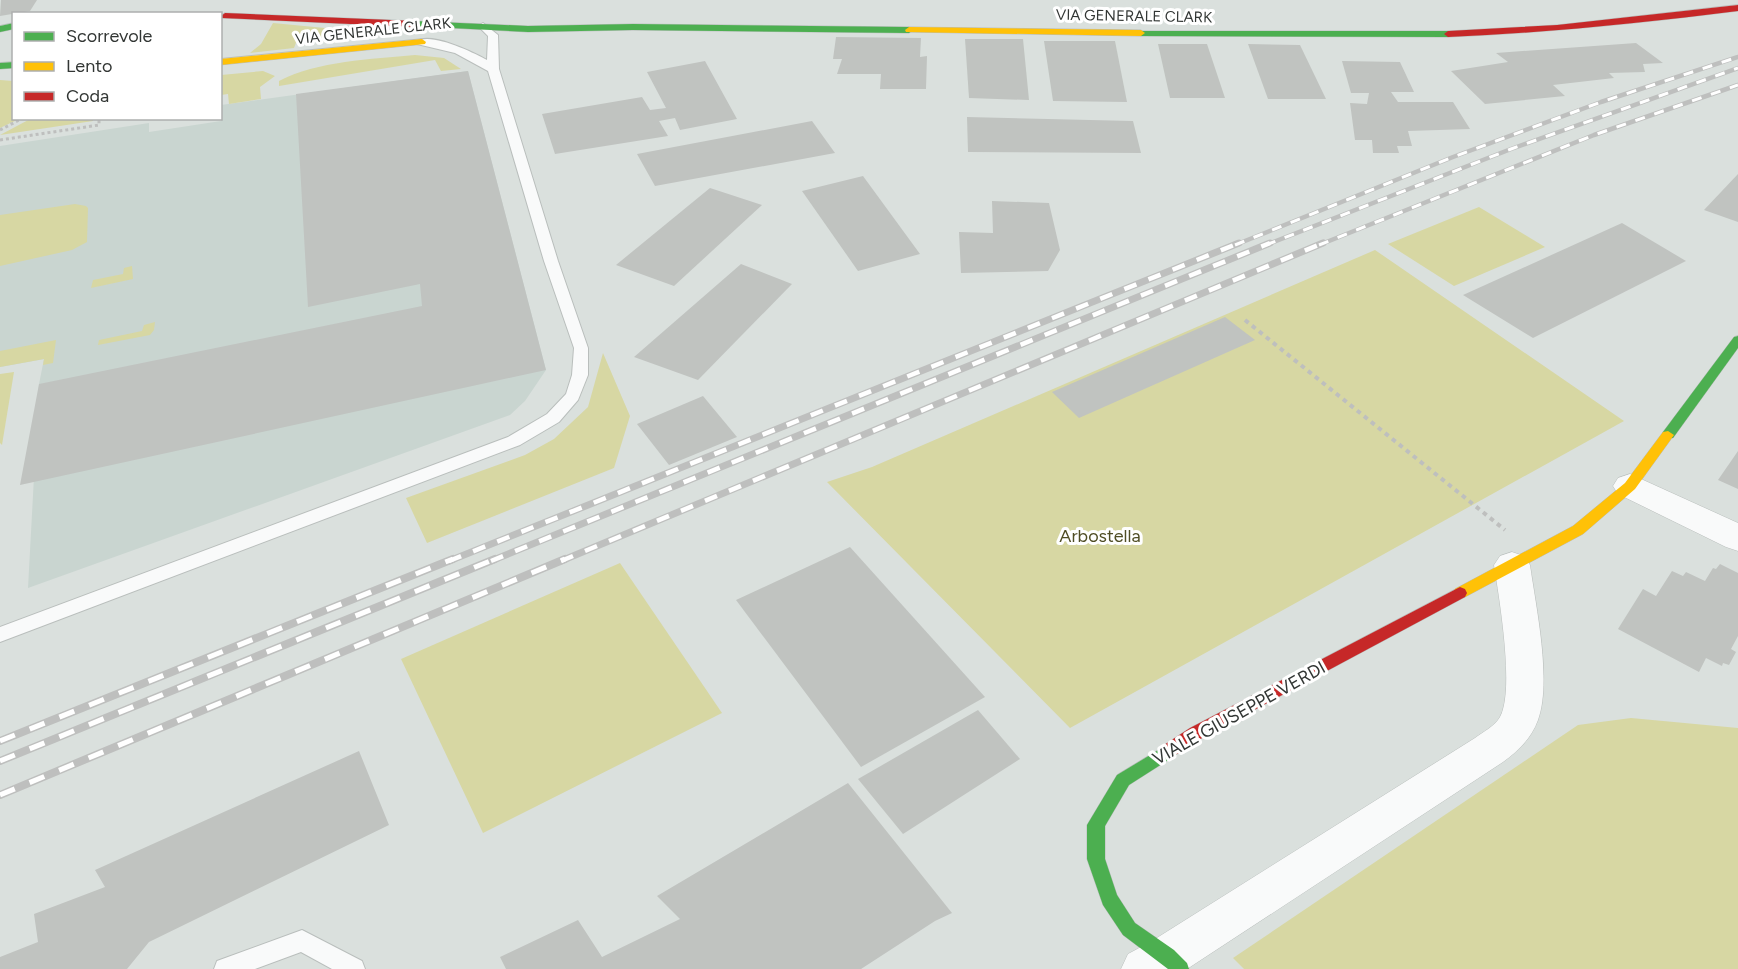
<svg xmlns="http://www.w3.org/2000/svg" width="1738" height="969" viewBox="0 0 1738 969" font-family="Figtree,sans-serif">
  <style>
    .built { fill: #c9d5d0 }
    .green { fill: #d7d7a3 }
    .building { fill: #c0c3c0 }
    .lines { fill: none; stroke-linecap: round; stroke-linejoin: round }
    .lane-casing { stroke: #b9bebc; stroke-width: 2 }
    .street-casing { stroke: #b9bebc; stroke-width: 1 }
    .fast-casing { stroke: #b9bebc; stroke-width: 1 }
    .slow-casing { stroke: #b9bebc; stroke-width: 1 }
    .jam-casing { stroke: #b9bebc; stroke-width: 1 }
    .path-far1 { stroke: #bebfbe; stroke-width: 3; stroke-dasharray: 3 3; stroke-linecap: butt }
    .path { stroke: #bebfbe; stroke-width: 4; stroke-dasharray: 4.5 4.5; stroke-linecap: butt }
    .lane { fill: #f9fafa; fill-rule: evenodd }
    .street { fill: #f9fafa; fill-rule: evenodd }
    .fast { fill: #4caf50; fill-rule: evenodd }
    .slow { fill: #ffc107; fill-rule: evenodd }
    .jam { fill: #c62828; fill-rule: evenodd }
    .rail-far2-casing { stroke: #bebfbe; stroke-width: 4.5 }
    .rail-far1-casing { stroke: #bebfbe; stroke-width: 7 }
    .rail-casing { stroke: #bebfbe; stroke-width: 8 }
    .rail-far2 { stroke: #fff; stroke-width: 3; stroke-dasharray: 10; stroke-linecap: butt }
    .rail-far1 { stroke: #fff; stroke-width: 4.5; stroke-dasharray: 13; stroke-linecap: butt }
    .rail { stroke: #fff; stroke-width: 5; stroke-dasharray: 16; stroke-linecap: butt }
    .labels { text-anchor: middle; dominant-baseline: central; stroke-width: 6; stroke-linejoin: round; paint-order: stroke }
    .far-street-label { font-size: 15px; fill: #323634; stroke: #fff }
    .park-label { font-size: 18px; fill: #4f4d24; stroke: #fff }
    .street-label { font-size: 18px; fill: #323634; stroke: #fff }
  </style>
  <rect width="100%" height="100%" fill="#dae0dd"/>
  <path class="built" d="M468 71 546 370 525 401 510 415 28 588 39 384 44 359 0 367V146L149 123V132L221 121V105Z"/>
  <g class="green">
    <path d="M273 23 356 31 354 34 297 40 294 48 250 53 261 44Z"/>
    <path d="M415 55 444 58 461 69 441 71 435 60 279 86V81C317 61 372 59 415 55Z"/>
    <path d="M263 71 275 76 260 87 261 99 229 104 228 94 221 95V75Z"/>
    <path d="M0 80 13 81 14 118 19 119 0 128Z"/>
    <path d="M32 118H93V121L0 135Z"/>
    <path d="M75 204 86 206 88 208 87 242 72 250 0 266V215Z"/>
    <path d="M1479 207 1545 247 1454 286 1388 244Z"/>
    <path d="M1375 250 1624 421 1070 728 827 482 872 467Z"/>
    <path d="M132 266 133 279 91 288 93 280 123 274 124 268Z"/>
    <path d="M155 322 154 330 150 335 98 345 99 340 142 331 144 325Z"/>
    <path d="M56 340 53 363 43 365 44 359 0 367V351Z"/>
    <path d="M603 353 630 416 614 468 427 543 406 498 525 455 554 439 588 407Z"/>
    <path d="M14 372 2 445 0 443V374Z"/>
    <path d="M620 563 722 713 483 833 401 659Z"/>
    <path d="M1631 718 1738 728V969H1244L1233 958 1578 725Z"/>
  </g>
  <g class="building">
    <path d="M1 0H37L30 11 0 16Z"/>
    <path d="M836 37 921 38 920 57 927 56 926 89H880L881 74H837L842 59H833Z"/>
    <path d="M965 39H1023L1029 100 969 98Z"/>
    <path d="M1044 41H1115L1127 102 1053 101Z"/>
    <path d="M1636 43 1663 63 1643 64 1645 72 1609 73 1614 78 1553 85 1565 96 1485 104 1451 71 1508 62 1496 53Z"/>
    <path d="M1158 44H1207L1225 98H1170Z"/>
    <path d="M1248 44 1300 45 1326 99H1268Z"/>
    <path d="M705 61 737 119 680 130 675 118 659 121 668 136 555 154 542 114 642 97 650 110 666 108 647 72Z"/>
    <path d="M1342 61 1400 62 1414 92H1391L1398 102H1453L1470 129 1408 131 1412 146H1397L1399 153H1373L1372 140H1355L1350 103 1367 104 1369 93H1351Z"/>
    <path d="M468 71 546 370 20 485 39 384 422 306 420 284 308 307 296 94Z"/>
    <path d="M967 117 1133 121 1141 153 968 152Z"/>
    <path d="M812 121 835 153 655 186 637 154Z"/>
    <path d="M1738 174V222L1704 210Z"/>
    <path d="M863 176 920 254 858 271 802 191Z"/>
    <path d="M710 188 762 205 674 286 616 265Z"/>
    <path d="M992 201 1049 203 1060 250 1048 271 961 273 959 232 993 233Z"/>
    <path d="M1622 223 1686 261 1533 338 1463 295Z"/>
    <path d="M741 264 792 284 698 380 634 357Z"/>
    <path d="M1225 317 1255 340 1079 418 1052 392Z"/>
    <path d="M703 396 737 437 669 465 637 424Z"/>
    <path d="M1738 451V489L1718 480Z"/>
    <path d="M850 547 985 697 861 767 736 600Z"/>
    <path d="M1720 564 1738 573V636L1731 649 1736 652 1729 665 1723 663 1722 666 1706 658 1699 672 1618 629 1643 589 1656 596 1672 571 1683 576 1686 572 1705 581 1713 568 1716 569Z"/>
    <path d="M978 710 1020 759 903 834 858 779Z"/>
    <path d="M359 751 389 825 149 942 127 969H0V957L38 942 34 914 105 887 95 870Z"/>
    <path d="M848 783 952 913 935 921 861 969H506L500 957 578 920 602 957 680 919 657 896Z"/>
  </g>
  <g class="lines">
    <g class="lane-casing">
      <g id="lane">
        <path d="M483 23 498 35 499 69 558 261 588 348V375L578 400 559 422 520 445 0 642V627L508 437 547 414 566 394 572 375 574 348 544 261 488 71 455 53 417 44 416 42C429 31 473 52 487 60L488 36 478 26Z"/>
        <path d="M302 930 362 961 365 969H332L301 952 255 969H214L217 961Z"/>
      </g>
    </g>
    <g class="street-casing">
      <g id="street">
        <path d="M1630 474 1738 523V551L1726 547 1618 494 1613 486 1618 478Z"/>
        <path d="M1512 552 1524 556 1530 565C1536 607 1552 681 1538 720 1531 739 1518 751 1503 762L1187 969H1121L1128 954 1152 941 1475 738C1483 732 1495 726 1500 717 1515 690 1499 597 1494 565L1500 556Z"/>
      </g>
    </g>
    <g class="fast-casing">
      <g id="fast">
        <path d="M415 21 528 26 633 24 909 27 913 30 909 33 633 30 528 32 412 26V22Z"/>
        <path d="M14 23V29L0 32V26Z"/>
        <path d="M1138 31H1448L1452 34 1448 37 1141 36 1137 33Z"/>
        <path d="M14 62V68L0 69V63Z"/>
        <path d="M1738 336V348L1673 438H1663L1662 435 1663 432 1734 337Z"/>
        <path d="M1170 743 1176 745 1178 750 1176 755 1129 785 1105 826V859L1117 895 1135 923 1174 950 1187 963 1189 969H1168L1123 935 1103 905 1087 859V825L1117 775Z"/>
      </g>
    </g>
    <g class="slow-casing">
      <g id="slow">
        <path d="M909 27 1141 30 1145 33 1141 36 906 32 905 30Z"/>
        <path d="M422 39 426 42 425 44 220 65V59Z"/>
        <path d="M1668 431 1674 435 1635 489 1583 534 1465 597H1455L1453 593 1455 589 1573 526 1625 483 1663 432Z"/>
      </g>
    </g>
    <g class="jam-casing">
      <g id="jam">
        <path d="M1738 5V11C1642 23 1545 33 1448 37L1444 34 1448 31 1557 25Z"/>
        <path d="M225 13 415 21 419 24 415 27 222 18 221 16Z"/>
        <path d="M1460 587 1465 589 1467 593 1465 597 1202 738C1191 745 1177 759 1164 755L1162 750 1164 745 1190 728Z"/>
      </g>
    </g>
    <g class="path-far1">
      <path d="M0 130 23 118"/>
      <path d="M0 140 99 125V118"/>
    </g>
    <path class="path" d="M1245 320 1505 530"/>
    <use href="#lane" class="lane"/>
    <use href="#street" class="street"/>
    <use href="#fast" class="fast"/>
    <use href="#slow" class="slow"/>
    <use href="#jam" class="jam"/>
    <g class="rail-far2-casing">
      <g id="rail-far2">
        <path d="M1235 245 1453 157 1601 102 1738 57"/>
        <path d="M1266 245 1511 149 1738 68"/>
        <path d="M1319 245 1594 135 1738 85"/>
      </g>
    </g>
    <g class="rail-far1-casing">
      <g id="rail-far1">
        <path d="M449 561 1239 243"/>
        <path d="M491 561 1270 243"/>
        <path d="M561 561 1323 243"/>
      </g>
    </g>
    <g class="rail-casing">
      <g id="rail">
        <path d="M0 741 453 559"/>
        <path d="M0 761 495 559"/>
        <path d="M0 795 565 559"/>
      </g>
    </g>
    <use href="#rail-far2" class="rail-far2"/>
    <use href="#rail-far1" class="rail-far1"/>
    <use href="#rail" class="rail"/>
  </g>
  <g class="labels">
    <g class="far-street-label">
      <text transform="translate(1134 16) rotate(1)">VIA GENERALE CLARK</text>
      <text transform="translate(373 31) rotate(-6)">VIA GENERALE CLARK</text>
    </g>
    <g class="park-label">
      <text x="1100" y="536">Arbostella</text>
    </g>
    <g class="street-label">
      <text transform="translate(1239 713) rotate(-29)">VIALE GIUSEPPE VERDI</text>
    </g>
  </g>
  <rect x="12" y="12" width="210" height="108" fill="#ffffff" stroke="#adafae" stroke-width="1.5"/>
  <rect x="24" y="32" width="30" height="9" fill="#4caf50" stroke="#adafae" stroke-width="1.5"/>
  <text x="66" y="42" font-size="18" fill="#323634">Scorrevole</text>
  <rect x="24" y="62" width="30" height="9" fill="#ffc107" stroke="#adafae" stroke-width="1.5"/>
  <text x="66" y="72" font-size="18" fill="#323634">Lento</text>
  <rect x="24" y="92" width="30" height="9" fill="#c62828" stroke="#adafae" stroke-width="1.5"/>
  <text x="66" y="102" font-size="18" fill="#323634">Coda</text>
</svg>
